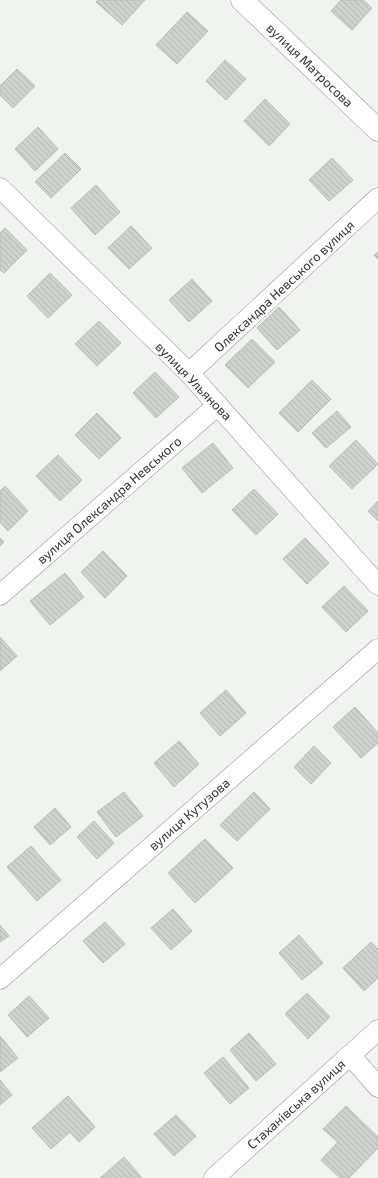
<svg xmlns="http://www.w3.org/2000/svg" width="378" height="1178" viewBox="0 0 378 1178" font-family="'Exo 2',sans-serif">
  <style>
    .building { fill: url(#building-back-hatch); stroke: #b7bcb7 }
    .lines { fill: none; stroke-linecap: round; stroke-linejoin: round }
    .minor-casing { stroke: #8f938f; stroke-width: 21 }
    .tertiary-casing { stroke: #8f938f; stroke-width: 23 }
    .minor { stroke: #fff; stroke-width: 20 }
    .tertiary { stroke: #fff; stroke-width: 22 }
    .labels { text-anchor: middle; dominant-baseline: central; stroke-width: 3; stroke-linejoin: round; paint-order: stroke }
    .street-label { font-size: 13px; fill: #2f312f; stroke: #fff }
  </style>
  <defs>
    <pattern id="building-back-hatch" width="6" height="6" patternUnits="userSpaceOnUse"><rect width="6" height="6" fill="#ced3ce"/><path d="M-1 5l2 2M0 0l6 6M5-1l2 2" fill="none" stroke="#b1b6b1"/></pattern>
  </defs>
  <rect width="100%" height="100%" fill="#f0f4ef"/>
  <g class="building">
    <path d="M98 0H145L122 25 96 2Z"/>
    <path d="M341 0H363L372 8 352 30 331 11Z"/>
    <path d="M187 12 208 31 177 64 156 45Z"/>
    <path d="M225 60 246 79 226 100 206 81Z"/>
    <path d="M17 69 35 86 13 108 0 95V86Z"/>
    <path d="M265 99 290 124 269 146 244 121Z"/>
    <path d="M38 127 58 149 35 171 15 149Z"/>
    <path d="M65 153 81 169 51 198 35 182Z"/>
    <path d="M332 158 353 180 329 201 309 180Z"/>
    <path d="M96 185 120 212 95 235 71 208Z"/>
    <path d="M131 226 152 248 129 269 108 248Z"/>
    <path d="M5 228 27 250 4 273 0 270V233Z"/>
    <path d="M378 252V259L374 255Z"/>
    <path d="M50 273 72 295 48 318 27 296Z"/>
    <path d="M192 279 212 301 189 322 169 300Z"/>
    <path d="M279 307 300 330 277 350 257 328Z"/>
    <path d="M99 321 121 343 97 366 75 344Z"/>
    <path d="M252 339 275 362 248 388 225 365Z"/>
    <path d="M155 372 179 397 156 418 133 393Z"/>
    <path d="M312 380 331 399 298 432 279 413Z"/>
    <path d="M337 411 351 427 326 448 312 433Z"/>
    <path d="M97 413 121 438 99 459 75 435Z"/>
    <path d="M356 440 378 464 352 489 329 466Z"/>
    <path d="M213 443 233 468 202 493 182 468Z"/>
    <path d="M58 455 82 480 60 501 36 476Z"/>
    <path d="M5 486 28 511 8 531 0 522V491Z"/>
    <path d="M254 489 278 514 256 535 232 510Z"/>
    <path d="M378 501V521L368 511Z"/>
    <path d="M0 538 4 542 0 546Z"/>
    <path d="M305 538 329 563 307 584 283 559Z"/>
    <path d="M103 551 127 576 105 598 81 572Z"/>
    <path d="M65 573 84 597 50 625 30 601Z"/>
    <path d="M344 586 368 611 346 632 322 607Z"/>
    <path d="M0 637 17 656 0 671Z"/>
    <path d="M226 690 246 713 220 736 200 713Z"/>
    <path d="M355 707 378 733V743L361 758 333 727Z"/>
    <path d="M179 741 199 764 174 787 154 763Z"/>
    <path d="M314 746 331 763 311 784 294 767Z"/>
    <path d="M124 792 143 816 116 837 97 812Z"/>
    <path d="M254 792 270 809 237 841 220 825Z"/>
    <path d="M55 808 71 827 50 845 34 827Z"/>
    <path d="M94 821 114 843 97 859 77 837Z"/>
    <path d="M205 839 233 868 195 903 168 873Z"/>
    <path d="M31 846 61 880 37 901 7 867Z"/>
    <path d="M173 909 192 931 171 950 151 928Z"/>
    <path d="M105 922 125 944 103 963 83 941Z"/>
    <path d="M0 925 9 936 0 942Z"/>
    <path d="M299 935 323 963 302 980 279 953Z"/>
    <path d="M371 942 378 949V978L364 991 343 968Z"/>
    <path d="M307 993 330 1017 308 1039 285 1014Z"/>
    <path d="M29 996 49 1018 27 1037 8 1015Z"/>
    <path d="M249 1033 276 1064 256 1081 230 1050Z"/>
    <path d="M0 1036 18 1058 0 1072Z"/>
    <path d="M223 1057 249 1088 230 1104 204 1073Z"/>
    <path d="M0 1080 12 1095 0 1105Z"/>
    <path d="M68 1096 95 1127 79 1142 70 1132 51 1149 32 1128Z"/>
    <path d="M346 1106 378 1137V1148L349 1178H340L321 1160 338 1142 323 1129Z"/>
    <path d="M176 1115 196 1136 174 1156 154 1134Z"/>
    <path d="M124 1157 142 1178H100Z"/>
  </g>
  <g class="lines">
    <g class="minor-casing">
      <g id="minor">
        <path d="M0 188 189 373 378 585"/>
        <path d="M189 373 378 198"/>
        <path d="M0 595 218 405"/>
        <path d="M0 979 378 649"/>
        <path d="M350 1055 378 1087"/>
        <path d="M214 1178 378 1030"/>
      </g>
    </g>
    <g class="tertiary-casing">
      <path id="tertiary" d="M242 0 378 130"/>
    </g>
    <use href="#minor" class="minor"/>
    <use href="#tertiary" class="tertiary"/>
  </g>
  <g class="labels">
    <g class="street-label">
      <text transform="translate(310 65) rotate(44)">вулиця Матросова</text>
      <text transform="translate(284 286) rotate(-43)">Олександра Невського вулиця</text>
      <text transform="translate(194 381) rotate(46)">вулиця Ульянова</text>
      <text transform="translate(109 500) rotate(-41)">вулиця Олександра Невського</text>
      <text transform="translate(189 814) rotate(-41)">вулиця Кутузова</text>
      <text transform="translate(296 1104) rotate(-42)">Стаханівська вулиця</text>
    </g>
  </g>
</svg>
